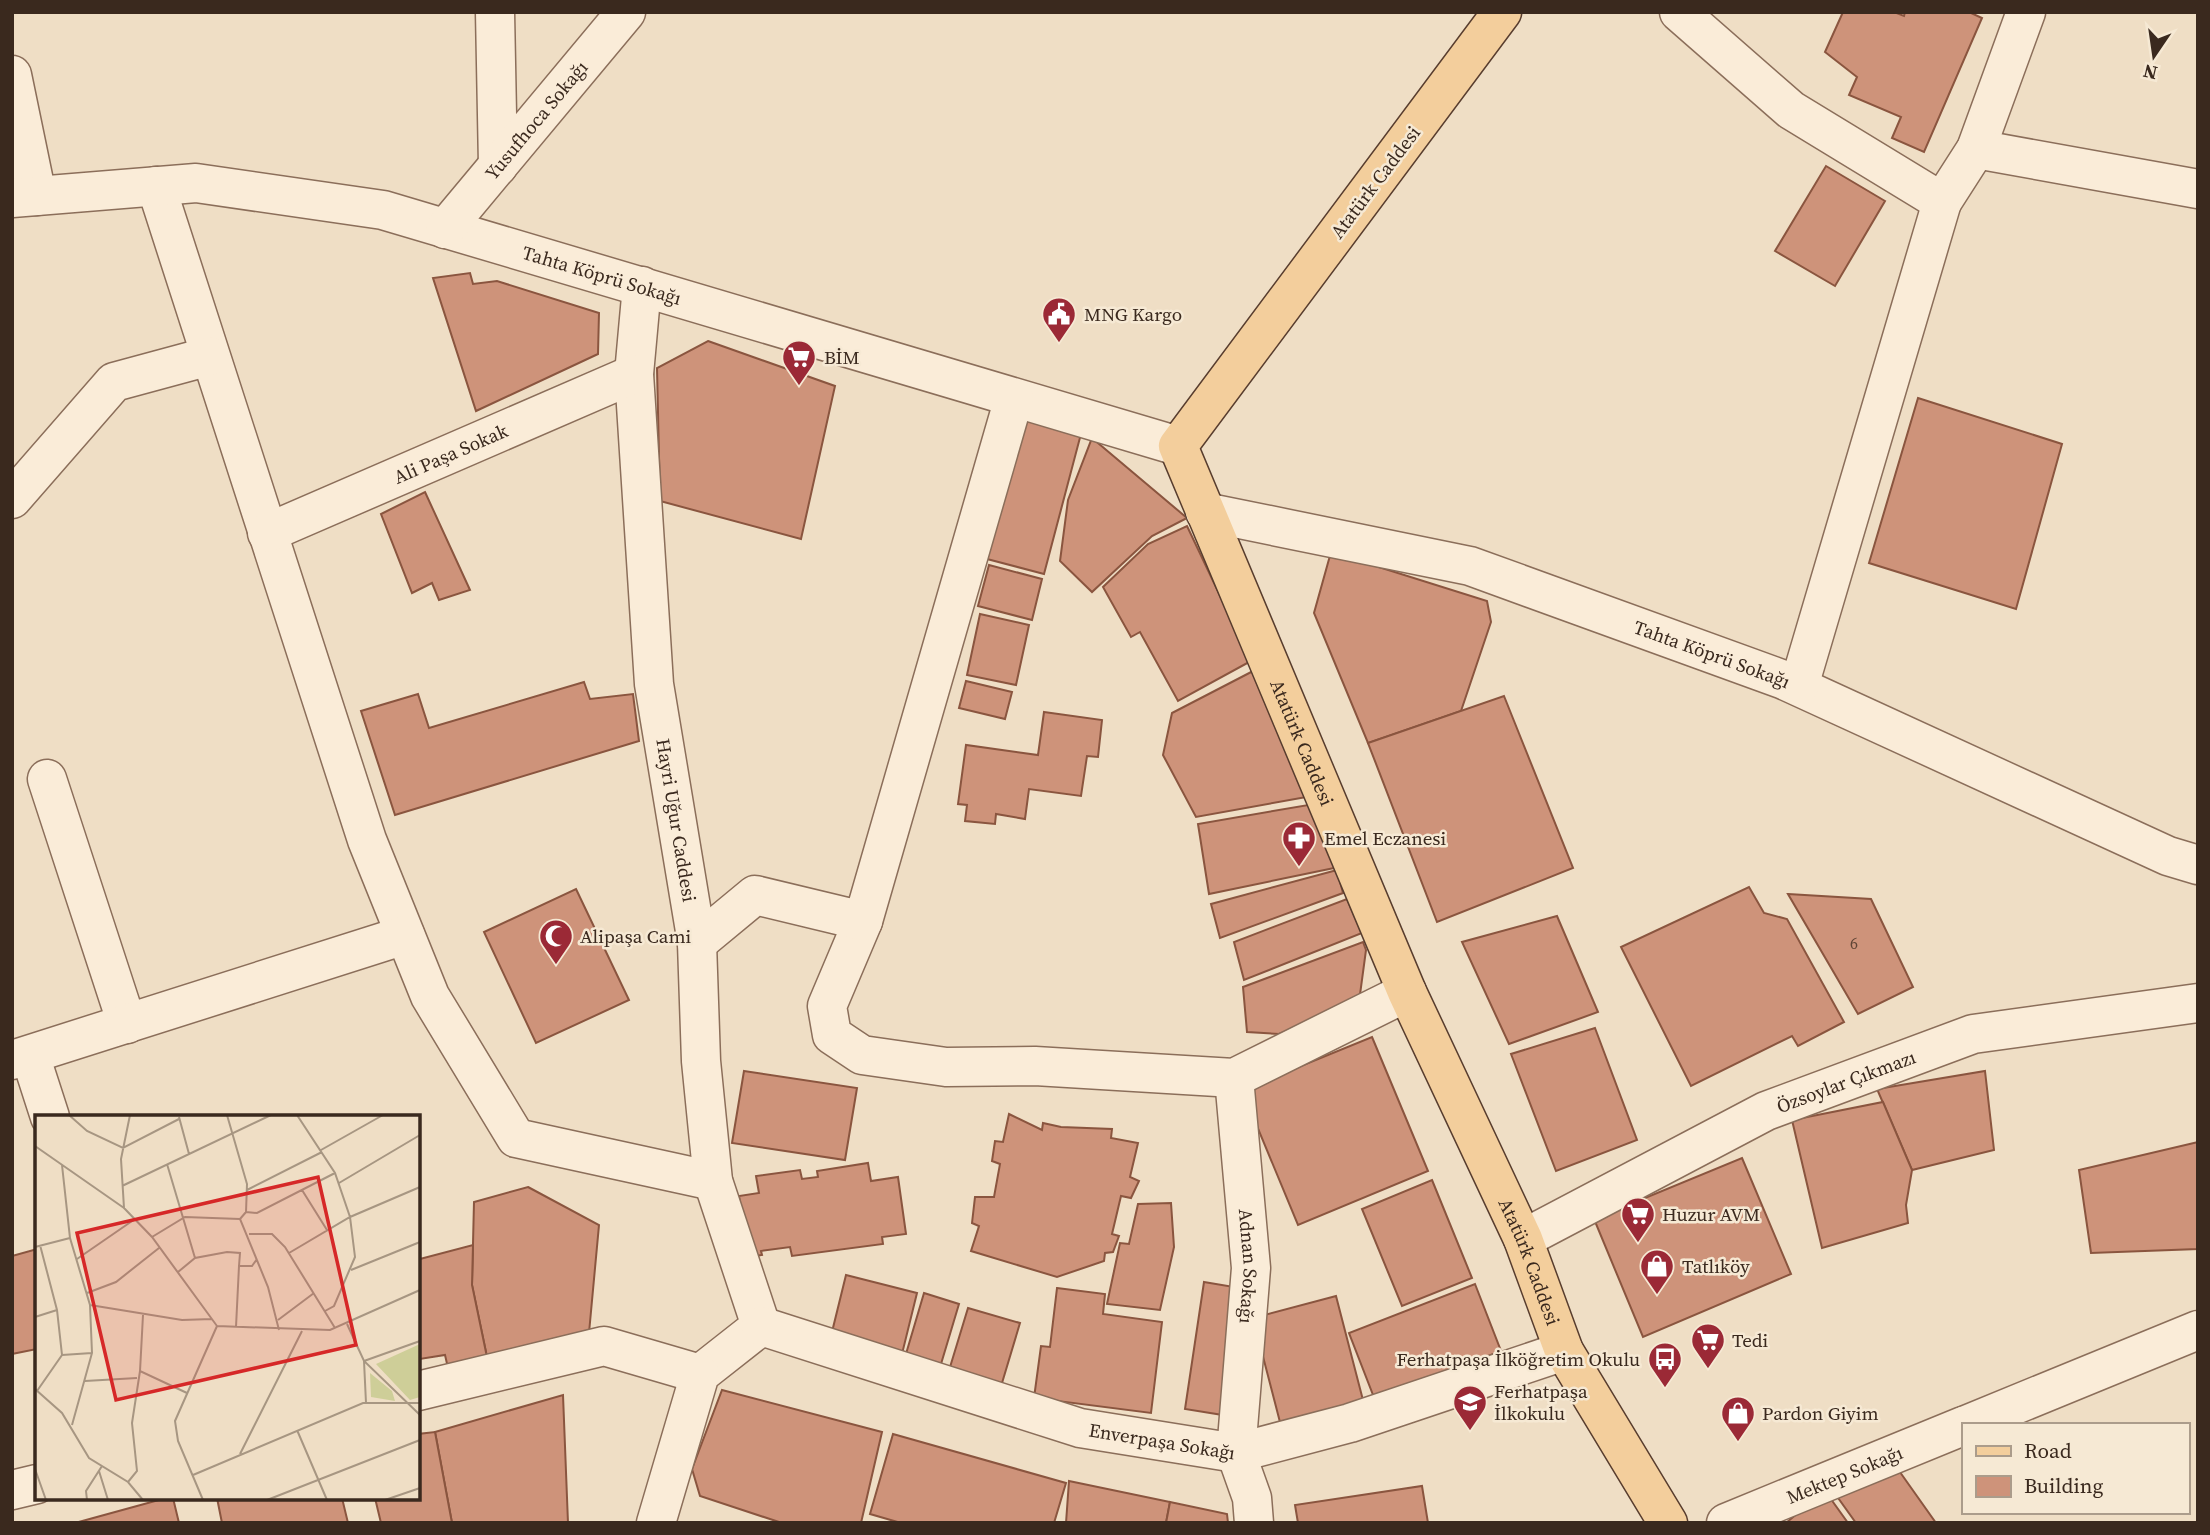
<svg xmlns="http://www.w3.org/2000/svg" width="2210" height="1535" viewBox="0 0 2210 1535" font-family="'Source Serif 4',serif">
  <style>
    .building { fill: #ce937a; stroke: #8a553f; stroke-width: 2 }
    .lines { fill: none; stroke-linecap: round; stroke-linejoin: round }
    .minor-casing { stroke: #8b6e5a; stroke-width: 41 }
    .major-casing { stroke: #583d2e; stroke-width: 41 }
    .minor { stroke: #faecd8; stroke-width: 38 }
    .major { stroke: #f3ce9c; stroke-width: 38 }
    .labels { text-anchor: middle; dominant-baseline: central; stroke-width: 5; stroke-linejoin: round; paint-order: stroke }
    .number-label { font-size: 16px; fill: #5f4435 }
    .street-label { font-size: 19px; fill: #3a291e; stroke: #f6e9d4 }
    .poi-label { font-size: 19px; fill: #3a291e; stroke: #f6e9d4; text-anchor: start }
    .inset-road { fill: none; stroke: #a79682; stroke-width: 2 }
    .view { fill: #d62828; fill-opacity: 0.15; stroke: #d62828; stroke-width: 3.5 }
    .inset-edge { fill: none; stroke: #3a291e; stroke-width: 3.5 }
  </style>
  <rect width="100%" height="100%" fill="#efdec5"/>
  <g class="building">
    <path d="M1843 12H1894L1904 16 1905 12H1969L1982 18 1924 152 1892 138 1901 117 1849 95 1857 77 1825 52Z"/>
    <path d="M1826 166 1885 201 1835 286 1775 251Z"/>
    <path d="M470 273 473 284 497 281 599 313 598 354 476 411 433 278Z"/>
    <path d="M708 341 835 386 801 539 660 501 657 368Z"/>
    <path d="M1918 398 2062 444 2016 609 1869 563Z"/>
    <path d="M1026 414 1082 430 1044 574 987 559Z"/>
    <path d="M1092 438 1187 518 1152 536 1092 592 1060 561 1068 500Z"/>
    <path d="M425 492 470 590 439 600 432 583 412 593 381 514Z"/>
    <path d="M1187 526 1251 661 1178 701 1140 632 1131 637 1103 587 1148 544Z"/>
    <path d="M1331 552 1487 601 1491 622 1461 711 1368 743 1314 613Z"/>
    <path d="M989 565 1042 579 1032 620 978 606Z"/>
    <path d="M980 614 1029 625 1016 685 967 675Z"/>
    <path d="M1257 669 1312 796 1196 817 1163 755 1172 713Z"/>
    <path d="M966 681 1012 692 1005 719 959 708Z"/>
    <path d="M584 682 590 699 633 694 639 741 395 815 361 711 418 694 429 728Z"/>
    <path d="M1504 696 1573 868 1437 922 1368 743Z"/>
    <path d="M1044 712 1102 720 1098 757 1087 756 1081 796 1029 789 1025 819 996 814 995 824 965 821 967 805 958 804 966 745 1038 755Z"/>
    <path d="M1314 804 1339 867 1209 894 1198 824Z"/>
    <path d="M1337 870 1343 893 1220 938 1211 904Z"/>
    <path d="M1749 887 1764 913 1787 919 1844 1022 1798 1046 1792 1036 1691 1086 1621 947Z"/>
    <path d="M576 889 629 1000 536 1043 484 932Z"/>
    <path d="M1788 894 1871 899 1913 987 1858 1014Z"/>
    <path d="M1347 899 1362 933 1244 980 1234 942Z"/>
    <path d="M1557 916 1598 1012 1509 1044 1462 942Z"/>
    <path d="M1363 942 1366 950 1359 1002 1279 1034 1247 1032 1243 987Z"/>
    <path d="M1595 1028 1637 1140 1556 1171 1511 1054Z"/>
    <path d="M1372 1037 1428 1171 1298 1225 1242 1090Z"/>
    <path d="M744 1071 857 1088 845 1160 732 1143Z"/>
    <path d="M1985 1071 1994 1150 1912 1170 1877 1089Z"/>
    <path d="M1883 1102 1912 1170 1906 1205 1908 1223 1822 1248 1792 1120Z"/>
    <path d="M1009 1114 1042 1130 1043 1123 1061 1127 1112 1129 1111 1138 1138 1143 1130 1177 1139 1181 1131 1198 1121 1196 1112 1234 1119 1236 1113 1252 1105 1253 1104 1261 1057 1277 971 1251 979 1226 972 1223 975 1197H994L1000 1164 992 1161 995 1141 1003 1142Z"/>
    <path d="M2198 1142V1249L2091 1253 2079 1170Z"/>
    <path d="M1742 1158 1791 1274 1643 1337 1594 1219Z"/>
    <path d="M868 1163 871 1181 898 1177 906 1234 882 1237 883 1244 792 1256 790 1247 761 1251 762 1255 748 1257 739 1196 759 1193 756 1176 800 1170 802 1179 818 1177 817 1171Z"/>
    <path d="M1432 1180 1472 1278 1402 1306 1362 1209Z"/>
    <path d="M528 1187 599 1225 589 1333 487 1357 472 1285 474 1202Z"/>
    <path d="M1171 1203 1174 1247 1160 1310 1107 1304 1120 1243 1129 1244 1138 1204Z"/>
    <path d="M473 1245 472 1285 487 1357 448 1368 445 1355 420 1359 418 1354V1246L420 1259Z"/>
    <path d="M37 1249V1349L12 1354V1256Z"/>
    <path d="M846 1275 917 1293 901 1358 832 1332Z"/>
    <path d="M1204 1282 1240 1288 1229 1416 1185 1409Z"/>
    <path d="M1475 1284 1501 1351 1375 1400 1349 1333Z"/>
    <path d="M1057 1288 1105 1294 1103 1314 1162 1322 1151 1413 1034 1398 1041 1346 1050 1347Z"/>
    <path d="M924 1293 959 1304 938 1374 903 1364Z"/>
    <path d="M1336 1296 1364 1404 1281 1426 1253 1318Z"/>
    <path d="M968 1308 1020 1323 999 1393 947 1377Z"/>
    <path d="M722 1390 882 1432 861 1523H782L700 1496 692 1469Z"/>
    <path d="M563 1395 568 1523H452L435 1432Z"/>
    <path d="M435 1432 452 1523H381L375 1498H418V1434Z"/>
    <path d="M893 1434 1066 1483 1054 1523H901L870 1514Z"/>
    <path d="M1890 1458 1936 1523H1856L1836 1495Z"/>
    <path d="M1069 1481 1170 1502 1166 1523H1066Z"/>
    <path d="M1422 1486 1428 1523H1298L1295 1505Z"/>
    <path d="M1828 1495 1848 1523H1786L1799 1512Z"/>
    <path d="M166 1498H173L179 1523H75Z"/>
    <path d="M217 1498H342L348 1523H222Z"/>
    <path d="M1170 1502 1227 1514 1228 1523H1166Z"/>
  </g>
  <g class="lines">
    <g class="minor-casing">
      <g id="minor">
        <path d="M495 12 498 166"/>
        <path d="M1679 12 1791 110 1942 202 1976 149 2026 12"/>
        <path d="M12 75 37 196"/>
        <path d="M1976 149 2198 189"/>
        <path d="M156 186 367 840 430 996 516 1138 713 1181"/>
        <path id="s1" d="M12 198 196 183 383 210 1178 446"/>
        <path id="s2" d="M445 229 626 12"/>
        <path id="s3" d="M642 286 634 374 654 684 697 943 701 1061 713 1181 761 1326 700 1374 656 1523"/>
        <path d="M12 499 114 382 210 356"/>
        <path id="s4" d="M1205 512 1470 566 1784 680 2168 856 2198 865"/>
        <path id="s5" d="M267 533 634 374"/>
        <path d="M1799 686 1942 202"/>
        <path d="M47 779 127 1024"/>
        <path d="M863 921 827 1006 832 1035 862 1055 946 1067 1035 1066 1234 1078 1407 992"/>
        <path d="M697 943 755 895 863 921 1014 398"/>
        <path d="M30 1055 50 1117"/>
        <path d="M12 1060 405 935"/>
        <path id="s6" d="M1234 1078 1251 1268 1236 1453 1252 1498 1254 1523"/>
        <path id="s7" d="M1523 1239 1766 1111 1973 1034 2198 1003"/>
        <path id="s8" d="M761 1326 1080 1428 1236 1453 1350 1423 1564 1351"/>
        <path d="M418 1391 604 1346 700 1374"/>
        <path d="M1966 1425 2198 1330"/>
        <path d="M12 1490 37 1484"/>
        <path id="s9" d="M1726 1523 1963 1426"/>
      </g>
    </g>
    <g class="major-casing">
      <g id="major">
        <path id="s10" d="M1502 12 1178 446 1407 992 1523 1239 1564 1351 1668 1523"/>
      </g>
    </g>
    <use href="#minor" class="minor"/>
    <use href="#major" class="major"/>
  </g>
  <defs>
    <g id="civic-pin" transform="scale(1.75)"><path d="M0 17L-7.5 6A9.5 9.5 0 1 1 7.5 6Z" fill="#9b2936" stroke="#f6e9d4"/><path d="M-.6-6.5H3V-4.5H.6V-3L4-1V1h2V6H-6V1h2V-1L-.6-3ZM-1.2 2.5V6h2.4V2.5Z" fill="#fff"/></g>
    <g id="supermarket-pin" transform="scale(1.75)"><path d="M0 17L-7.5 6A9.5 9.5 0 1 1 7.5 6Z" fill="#9b2936" stroke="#f6e9d4"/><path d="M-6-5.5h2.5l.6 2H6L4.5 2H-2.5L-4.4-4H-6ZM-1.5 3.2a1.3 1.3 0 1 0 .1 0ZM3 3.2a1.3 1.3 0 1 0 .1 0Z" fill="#fff"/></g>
    <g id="pharmacy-pin" transform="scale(1.75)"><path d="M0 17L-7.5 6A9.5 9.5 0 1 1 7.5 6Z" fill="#9b2936" stroke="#f6e9d4"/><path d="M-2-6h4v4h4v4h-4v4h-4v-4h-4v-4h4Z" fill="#fff"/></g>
    <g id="mosque-pin" transform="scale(1.75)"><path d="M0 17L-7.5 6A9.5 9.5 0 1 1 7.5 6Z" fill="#9b2936" stroke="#f6e9d4"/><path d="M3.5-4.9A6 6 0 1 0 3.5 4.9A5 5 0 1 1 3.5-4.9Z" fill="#fff"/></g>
    <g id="shop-pin" transform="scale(1.75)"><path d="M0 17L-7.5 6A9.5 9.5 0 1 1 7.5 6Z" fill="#9b2936" stroke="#f6e9d4"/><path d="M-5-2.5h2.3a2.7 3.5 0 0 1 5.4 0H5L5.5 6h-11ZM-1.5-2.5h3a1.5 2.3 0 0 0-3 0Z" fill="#fff"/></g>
    <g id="bus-pin" transform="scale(1.75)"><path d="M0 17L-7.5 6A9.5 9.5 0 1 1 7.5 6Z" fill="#9b2936" stroke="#f6e9d4"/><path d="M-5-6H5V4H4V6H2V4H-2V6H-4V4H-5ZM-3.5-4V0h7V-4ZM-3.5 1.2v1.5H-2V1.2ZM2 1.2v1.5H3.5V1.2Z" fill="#fff"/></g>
    <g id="school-pin" transform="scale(1.75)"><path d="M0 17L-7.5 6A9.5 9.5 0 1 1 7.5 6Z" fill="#9b2936" stroke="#f6e9d4"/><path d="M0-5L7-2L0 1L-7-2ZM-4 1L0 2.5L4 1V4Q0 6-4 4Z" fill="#fff"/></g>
  </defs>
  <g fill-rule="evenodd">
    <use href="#civic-pin" x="1059" y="314"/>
    <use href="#supermarket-pin" x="799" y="357"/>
    <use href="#pharmacy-pin" x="1299" y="838"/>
    <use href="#mosque-pin" x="556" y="936"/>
    <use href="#supermarket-pin" x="1638" y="1214"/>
    <use href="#shop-pin" x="1657" y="1266"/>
    <use href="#supermarket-pin" x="1708" y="1340"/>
    <use href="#bus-pin" x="1665" y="1359"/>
    <use href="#school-pin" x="1470" y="1402"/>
    <use href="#shop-pin" x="1738" y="1413"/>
  </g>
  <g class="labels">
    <g class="number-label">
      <text x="1854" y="943">6</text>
    </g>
    <g class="street-label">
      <text stroke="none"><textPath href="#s2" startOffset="142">Yusufhoca Sokağı</textPath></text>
      <text transform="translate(1375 182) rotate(-53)">Atatürk Caddesi</text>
      <text stroke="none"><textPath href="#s1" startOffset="602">Tahta Köprü Sokağı</textPath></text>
      <text stroke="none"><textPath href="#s5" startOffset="200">Ali Paşa Sokak</textPath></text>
      <text stroke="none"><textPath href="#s4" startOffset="528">Tahta Köprü Sokağı</textPath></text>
      <text stroke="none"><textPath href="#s10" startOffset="863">Atatürk Caddesi</textPath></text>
      <text stroke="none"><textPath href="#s3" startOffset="537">Hayri Uğur Caddesi</textPath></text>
      <text stroke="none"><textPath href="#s7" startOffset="360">Özsoylar Çıkmazı</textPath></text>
      <text stroke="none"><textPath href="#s10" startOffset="1430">Atatürk Caddesi</textPath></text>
      <text stroke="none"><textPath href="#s6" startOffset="189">Adnan Sokağı</textPath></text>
      <text stroke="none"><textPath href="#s8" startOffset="418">Enverpaşa Sokağı</textPath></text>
      <text stroke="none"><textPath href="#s9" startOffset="128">Mektep Sokağı</textPath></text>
    </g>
    <g class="poi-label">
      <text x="1084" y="314">MNG Kargo</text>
      <text x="824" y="357">BİM</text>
      <text x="1324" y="838">Emel Eczanesi</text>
      <text x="580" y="936">Alipaşa Cami</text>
      <text x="1662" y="1214">Huzur AVM</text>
      <text x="1682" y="1266">Tatlıköy</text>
      <text x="1732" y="1340">Tedi</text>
      <text x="1640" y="1359" text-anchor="end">Ferhatpaşa İlköğretim Okulu</text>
      <text x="1494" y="1391">Ferhatpaşa<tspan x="1494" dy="22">İlkokulu</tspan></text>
      <text x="1762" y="1413">Pardon Giyim</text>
    </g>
  </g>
  <g transform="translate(35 1115)">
    <rect width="385" height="385" fill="#efdec5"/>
    <path d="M385 229V282L375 285 341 249ZM335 258 357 276 360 286 336 282Z" fill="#cece98"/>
    <path class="inset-road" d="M34 0 52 16 88 33 144 4M95 0 86 44 89 93 117 122 182 211 140 306 143 326 168 385M192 0 212 69 211 97 205 104 233 172 244 215M262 0 300 58 315 102 320 142 299 191 290 196M144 2 154 39M0 31 89 93M286 35 348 0M132 49 160 143M27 50 35 123 55 190 57 238 37 310M304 68 385 20M87 71 236 0M212 75 287 37M267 75 292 115M211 97 222 98 300 58M214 119H237L250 132 300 213M117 122 150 102 205 104M0 132 35 123M254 138 315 102 385 72M42 144 100 104M316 155 385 127M143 157 160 143 192 137 205 138 204 151M52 178 81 167 124 133M55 190 147 205 177 204M0 202 22 195M243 205 279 178M312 209 329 246 385 300M182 211 295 215 385 175M201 212 204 151H217L222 144M27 240 57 238M329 246 385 226M329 246 331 288M105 256 108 200M50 266 102 263M0 274 27 298 54 343 93 367 108 385M2 276 27 240 22 195 5 130M262 315 292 385M205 339 267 216M0 354 11 385M64 356 73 385M158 360 328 288H385M93 367 102 356 97 308 105 256 152 278M52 385 51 376 67 351M232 385 385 325M350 385 385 373"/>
    <path class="view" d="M283 62 321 230 81 285 42 118Z"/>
    <rect width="385" height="385" class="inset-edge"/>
  </g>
  <rect width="2210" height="1535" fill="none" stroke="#3a291e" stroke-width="28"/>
  <rect x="1962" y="1423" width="228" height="91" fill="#f6e9d4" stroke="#ab9c8b" stroke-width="2"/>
  <rect x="1976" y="1446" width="35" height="10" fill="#f3ce9c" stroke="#ab9c8b" stroke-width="2"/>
  <text x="2024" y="1458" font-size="21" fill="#3a291e">Road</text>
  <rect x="1976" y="1476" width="35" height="21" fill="#ce937a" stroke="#ab9c8b" stroke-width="2"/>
  <text x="2024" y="1493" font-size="21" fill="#3a291e">Building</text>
  <g transform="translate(2154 56) rotate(193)" stroke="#f6e9d4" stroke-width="5" paint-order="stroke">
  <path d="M0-5L12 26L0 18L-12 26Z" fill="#3a291e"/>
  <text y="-10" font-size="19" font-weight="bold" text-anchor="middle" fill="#3a291e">N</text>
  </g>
</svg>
